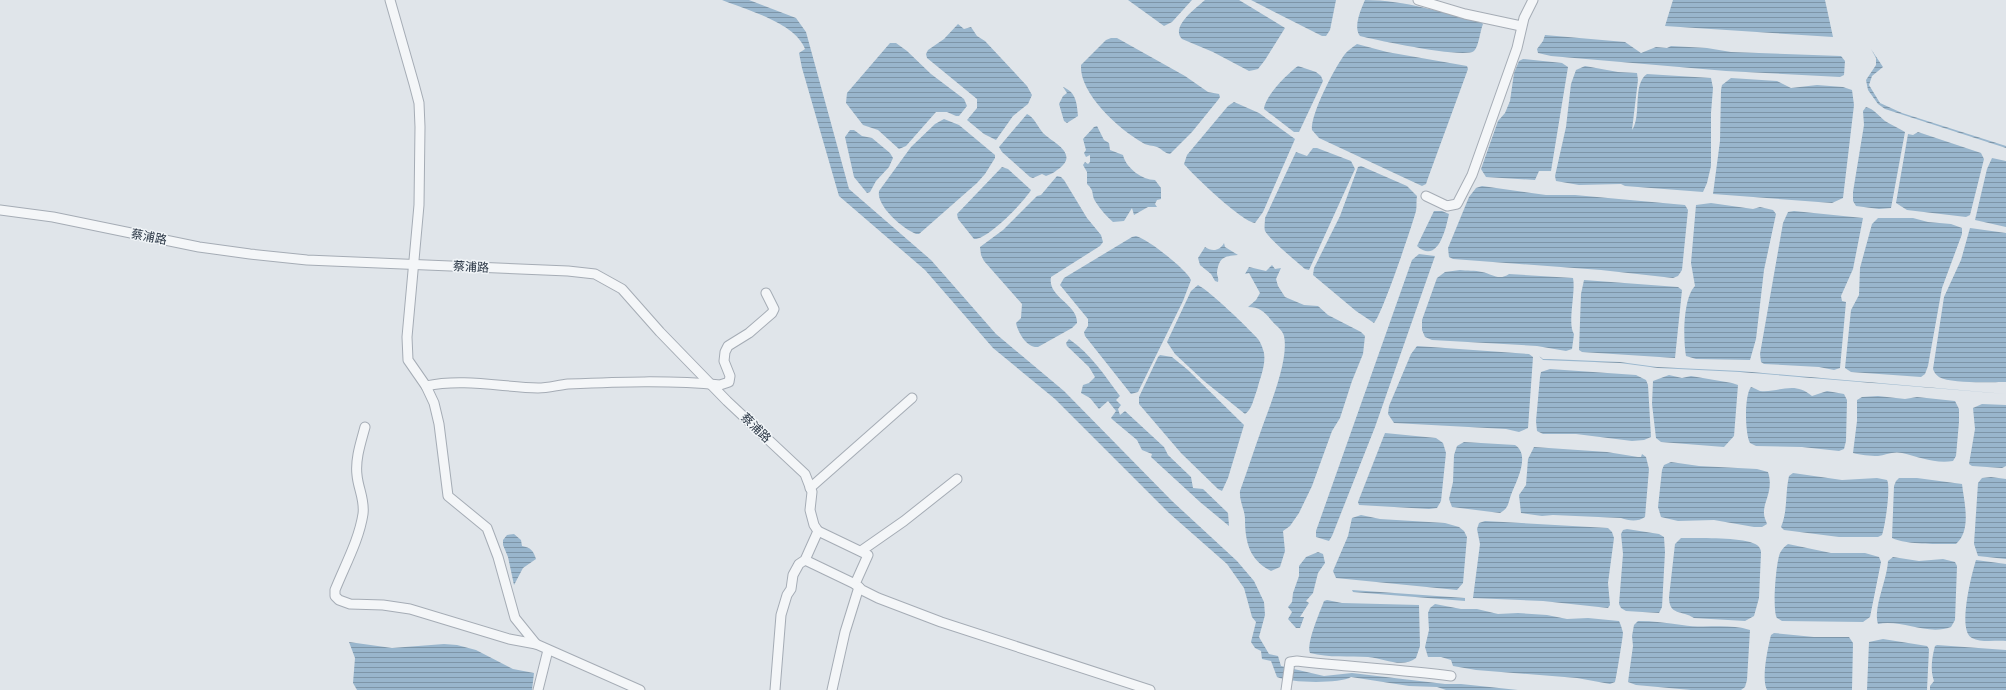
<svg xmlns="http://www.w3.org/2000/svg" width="2006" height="690" viewBox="0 0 2006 690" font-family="'Alegreya Sans','Noto Sans SC',sans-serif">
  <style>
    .water { fill: url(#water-rules) }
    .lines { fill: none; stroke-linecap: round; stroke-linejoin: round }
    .minor-casing { stroke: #a5acb5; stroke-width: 11 }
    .minor { stroke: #f4f6f8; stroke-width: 9 }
    .labels { text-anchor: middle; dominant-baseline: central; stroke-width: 3; stroke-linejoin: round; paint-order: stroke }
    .street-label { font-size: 12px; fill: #283443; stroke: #f0f4f7 }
  </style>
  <defs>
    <pattern id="water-rules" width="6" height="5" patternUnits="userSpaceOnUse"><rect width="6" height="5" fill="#99b6cd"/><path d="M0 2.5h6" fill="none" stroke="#7d95a8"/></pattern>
  </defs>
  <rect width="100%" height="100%" fill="#e0e5ea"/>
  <g class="water">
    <path d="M722 0H749L796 18 806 32 849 189 931 260 996 334 1064 391 1172 501 1237 561 1254 581 1264 602 1265 615 1259 637 1269 654 1278 656 1281 666 1324 676 1352 673 1445 684H1461L1518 690H1446L1437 687 1409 686 1351 677C1340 684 1289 683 1277 677L1271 661 1262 659 1261 651 1255 648 1251 642 1256 622 1252 617 1244 588 1227 564 1169 513 1055 399 993 348 925 270 839 196 802 68 799 53 805 49C796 23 747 10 722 0Z"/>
    <path d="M1128 0H1192L1172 22 1164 26Z"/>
    <path d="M1205 0H1239L1285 28 1265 60 1258 69 1254 70 1249 71 1213 52 1182 39C1170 27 1196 8 1205 0Z"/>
    <path d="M1251 0H1336L1330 30 1326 36H1322Z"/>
    <path d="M1365 0C1405 0 1443 13 1481 22L1483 24C1480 31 1479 46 1474 51 1464 59 1376 40 1360 36 1353 27 1361 9 1365 0Z"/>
    <path d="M1673 0H1825L1833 37 1665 26Z"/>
    <path d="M958 24 964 29 971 27 977 36 985 41 1027 86 1032 95 1028 104 1013 116 996 140 984 134 967 120 977 108V99L927 58 926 54 928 50 944 39Z"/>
    <path d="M1545 35 1625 42 1641 53 1656 47 1667 48 1671 46 1707 48 1731 52 1841 56 1845 61 1844 75 1840 77 1726 71 1551 56 1538 53 1537 49 1543 41Z"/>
    <path d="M1111 38H1117L1185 76 1208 92 1219 94 1220 97 1218 100 1192 132 1170 154C1164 153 1162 149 1157 147 1153 145 1147 146 1143 143 1120 130 1079 94 1081 65L1106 40Z"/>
    <path d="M890 43H896L907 51 931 74 964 99 967 106 959 116H956L947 112H936L906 146 899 149 878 130 863 125 846 103 847 93Z"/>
    <path d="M1357 44 1387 52 1467 66 1468 69 1428 178 1426 184 1422 186 1319 138 1312 130C1310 115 1335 67 1345 54 1348 50 1353 47 1357 44Z"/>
    <path d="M1871 49 1883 67 1872 76 1869 85 1880 103 1902 113 2006 146V148L1885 109 1878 104 1868 90 1866 80 1876 65V58Z"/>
    <path d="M1523 59 1562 63 1568 67 1551 171H1539L1535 180 1486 177 1481 169 1498 121 1505 113 1510 101 1514 73 1519 61Z"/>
    <path d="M1298 66 1316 72 1321 76 1323 81 1299 132H1294L1264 109C1265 96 1287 74 1298 66Z"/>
    <path d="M1585 66 1618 72 1637 73 1638 80 1632 130C1642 116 1632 84 1647 74L1711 78 1713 88 1711 113V166L1707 183 1703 192 1625 186 1621 184 1579 185 1556 181 1555 176 1566 127 1571 84 1576 70Z"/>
    <path d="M1731 78 1777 81 1791 88 1817 85 1843 87 1852 90 1854 105 1843 198 1832 203 1713 194 1720 141 1721 90 1722 85Z"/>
    <path d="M1063 87C1076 92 1077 103 1078 116L1067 123 1064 121 1059 104 1063 96 1067 93Z"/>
    <path d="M1234 102 1259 113 1295 139 1263 212 1255 223C1242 222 1193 175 1184 164L1187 155 1228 106Z"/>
    <path d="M1866 107C1874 109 1879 116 1885 121 1891 125 1899 128 1905 132L1891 208 1879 209 1856 206 1853 201V192L1864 125 1863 111Z"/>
    <path d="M1027 114C1034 117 1038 127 1043 133 1053 143 1081 154 1057 170 1054 173 1050 174 1046 176L1042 174 1033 178 1030 177 1002 152 999 147Z"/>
    <path d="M944 119 959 125 995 155V158L985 174 977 183 919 234H916C903 229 876 206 879 191L911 147 935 124Z"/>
    <path d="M1097 126 1104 140 1109 143 1110 150 1123 155C1126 168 1142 180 1155 180L1161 188V199L1157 200 1155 204 1157 207H1148L1134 215 1132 208 1124 221 1113 222C1106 216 1100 209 1095 201 1091 194 1095 191 1087 184V172L1083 165 1085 162 1088 164 1090 162V155L1086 157 1084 153 1086 150 1083 139 1094 127Z"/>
    <path d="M850 130H854L862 136 872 138 890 153 893 158 889 167 876 181 870 192 867 193 854 177 845 137Z"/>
    <path d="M1918 132 1981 153 1984 159 1970 215 1966 217 1907 210 1896 203 1908 134 1913 135Z"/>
    <path d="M1313 148H1317L1351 161 1355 169 1309 270 1305 269C1296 261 1270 240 1265 231 1264 228 1265 222 1265 218L1296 152 1307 156Z"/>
    <path d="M1992 158 2006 161V227L1975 220 1987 169Z"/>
    <path d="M1361 166 1407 186 1417 196C1416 201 1417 206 1416 211 1412 226 1382 315 1374 323L1356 311 1313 275 1314 268 1340 216 1358 167Z"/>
    <path d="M1002 167 1008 169 1031 190C1024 202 987 240 974 239L958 219 957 214Z"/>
    <path d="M1057 176 1061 177 1064 180 1087 218 1101 235 1103 242 1100 246 1051 277C1047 297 1078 304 1077 323L1072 328 1038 347C1027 348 1018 333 1016 323L1021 318 1022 304 984 261 981 255 980 247 1003 230 1037 196 1041 195Z"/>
    <path d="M1482 186 1546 195H1575L1685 205 1688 210 1682 270 1678 276 1673 278 1601 270 1453 259 1449 257 1448 248 1469 197 1476 188Z"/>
    <path d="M1711 203 1753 209 1760 207 1773 210 1776 214 1764 270 1756 339 1750 360 1696 359 1686 356C1683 339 1683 298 1695 286L1691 263 1696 205Z"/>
    <path d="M1434 211H1442L1449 214C1446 228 1438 265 1417 246Z"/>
    <path d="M1794 211 1863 218 1853 269 1841 296 1842 301 1846 302 1840 368 1834 370 1819 367 1764 364 1761 362 1760 354 1783 223 1788 212Z"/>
    <path d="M1878 218H1913L1928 222 1951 224 1962 228V234L1942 288 1928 366 1925 374 1921 377 1851 372 1845 368 1851 310 1859 295 1860 268 1872 224Z"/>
    <path d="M1970 228 2006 233V382C1991 382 1951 384 1939 377 1936 375 1934 372 1933 369L1944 297 1961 260Z"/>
    <path d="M1136 236C1148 239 1187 270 1191 280L1183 301 1138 392 1131 394 1085 336 1084 332 1088 326V319L1060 285 1064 278 1132 237Z"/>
    <path d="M1224 243 1225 247 1238 255C1223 256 1219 258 1217 273 1217 276 1219 278 1218 282L1215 281 1211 274 1200 265 1198 258 1205 247C1212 252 1220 251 1224 243Z"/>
    <path d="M1419 254 1435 256 1375 427 1332 536 1329 541 1316 537V531L1412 260Z"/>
    <path d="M1272 265 1275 269 1281 268 1276 279 1278 286 1285 297 1304 305 1318 306 1328 315 1361 332 1365 336 1363 354 1352 381 1340 418 1332 431 1312 486 1299 513 1290 526 1283 531 1285 551 1280 567 1271 571C1249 560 1245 541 1245 519 1245 510 1239 501 1240 491 1248 469 1255 447 1263 425 1271 403 1289 359 1284 336 1282 329 1275 325 1271 320 1264 311 1259 307 1248 307L1256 300 1260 293 1249 273 1245 274 1249 267 1266 271Z"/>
    <path d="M1460 270C1467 271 1475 270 1482 272 1492 274 1499 281 1509 274L1573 278C1576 292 1567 324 1574 334L1572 349 1566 351 1537 346 1432 340 1425 337 1422 330V320L1437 278 1445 272Z"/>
    <path d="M1584 280 1678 287 1682 290 1675 358 1582 352 1579 350 1581 294Z"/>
    <path d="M1198 285C1211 292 1247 327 1258 339 1261 343 1263 349 1264 353 1266 365 1260 378 1257 390 1254 397 1252 410 1245 414L1204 381 1175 354 1167 342 1191 291Z"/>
    <path d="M1069 339C1090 353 1105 376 1120 396L1116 400 1121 405 1118 409 1120 415 1125 411 1164 447 1168 455 1191 477 1193 488 1203 489 1228 513 1229 526 1200 502 1151 457 1152 454 1142 450 1137 440 1113 420 1111 418 1116 411 1108 401 1099 409 1090 398 1081 393 1083 385 1089 383 1095 377 1089 367 1067 346 1066 343Z"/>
    <path d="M1417 346 1529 354 1533 357 1528 428 1519 432 1506 429 1394 423 1388 414 1389 406 1411 354Z"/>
    <path d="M1160 355 1172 357 1188 370 1244 425 1228 478 1222 491 1218 489 1181 453 1139 404V397L1158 357Z"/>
    <path d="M1539 356 1543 359H1550L1620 362 1657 367 1740 371 2006 394 1740 372 1658 368 1620 363 1543 360Z"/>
    <path d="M1550 369 1636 375 1646 380 1648 385 1651 437 1644 440 1632 441 1576 434H1543L1537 431 1536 421 1540 377 1541 372Z"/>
    <path d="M1669 375 1682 378 1691 376 1732 383 1738 385 1734 436 1724 447 1661 442 1656 438 1652 404 1653 381Z"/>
    <path d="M1751 387C1755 388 1757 390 1760 391 1779 393 1794 380 1812 396L1827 391 1844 394 1847 400 1846 441 1844 449 1839 451 1802 447 1756 446 1750 443C1745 434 1744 396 1751 387Z"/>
    <path d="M1878 396 1905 399 1917 397 1955 401 1959 409V422L1956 456 1953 461C1935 464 1919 457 1902 453 1893 451 1885 455 1878 456 1870 456 1860 455 1853 453L1857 421V400L1862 397Z"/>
    <path d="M1982 404 2006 405V466L2002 468 1972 466 1969 464 1975 429 1973 408Z"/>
    <path d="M1385 433 1436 438 1443 443 1446 453 1441 501 1437 508 1429 509 1359 505 1358 502Z"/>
    <path d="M1464 442 1515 445C1531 455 1516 482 1511 495 1508 503 1509 508 1500 513L1452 507 1449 499 1453 482 1454 455 1457 446Z"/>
    <path d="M1534 447 1607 452 1638 457H1641L1642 454 1646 457 1649 469 1645 517C1638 522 1629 521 1621 518L1553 515 1542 516 1521 513 1519 495 1526 485 1528 459Z"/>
    <path d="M1671 462 1699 466 1757 469 1768 472C1774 491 1763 501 1764 514 1764 517 1766 521 1767 524L1762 527H1754L1714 520 1678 521 1661 517 1658 507 1662 470 1664 465Z"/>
    <path d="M1793 473 1842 480 1877 478 1887 480C1891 487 1885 527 1882 535L1878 537H1839L1784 530 1781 527C1788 510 1785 494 1789 476Z"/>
    <path d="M1991 477 2006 479V559L1978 556 1974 544 1978 483 1982 478Z"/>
    <path d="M1899 478H1917L1962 484C1964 502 1972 530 1956 544 1939 544 1906 545 1892 538L1894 486 1896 481Z"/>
    <path d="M1361 515 1380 519 1445 523 1459 527 1464 531 1467 537 1463 583 1457 590 1336 578 1333 571 1348 536 1352 518Z"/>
    <path d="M1485 521 1608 528 1612 532 1614 538 1608 583 1610 605 1608 608 1543 601 1473 598 1480 544 1477 529 1479 523Z"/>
    <path d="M1627 529 1659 534 1664 537 1665 552 1662 607 1659 613 1626 611 1621 608 1619 604 1623 554 1621 534 1623 530Z"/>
    <path d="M514 534 521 540 522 546C531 548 533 550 536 559L523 568 514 585 508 557 503 545V540L507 535Z"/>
    <path d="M1681 538C1696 538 1747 537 1757 545 1760 547 1761 550 1761 553L1759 598 1754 616 1745 621 1694 618C1682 610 1669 616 1669 597L1675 544Z"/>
    <path d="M1788 544 1831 553H1865L1879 557 1881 562 1870 617 1863 622 1782 621 1777 618C1772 611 1776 562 1780 553 1782 549 1785 546 1788 544Z"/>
    <path d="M1318 552 1323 554 1325 563 1318 573 1313 593 1306 601 1309 603 1300 617H1304L1300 628H1296L1288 619 1292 612 1288 607 1292 602 1293 593 1299 576V566L1306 557Z"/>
    <path d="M1893 557 1919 561 1943 559 1955 562 1957 566 1955 620 1951 627C1927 636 1902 619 1878 624 1873 607 1887 581 1888 561Z"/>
    <path d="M1976 560 2006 564V641C1996 640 1981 643 1972 638 1957 630 1972 573 1976 560Z"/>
    <path d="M1352 590 1465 598V601L1353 592Z"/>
    <path d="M1327 600 1342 603 1419 605 1420 646 1416 658C1402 669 1384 658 1368 657 1349 656 1329 658 1310 653 1306 643 1320 612 1324 601Z"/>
    <path d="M1435 604 1461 609H1477L1498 614 1518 613 1547 615 1567 619 1588 618 1619 621C1621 625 1622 629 1623 633 1623 636 1616 680 1615 682L1610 684 1577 678 1476 670 1453 666 1451 660 1441 657H1428L1425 647 1429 630 1428 613 1430 608Z"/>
    <path d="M1638 621C1653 621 1667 623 1682 625 1704 629 1728 623 1750 630L1747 680 1745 687 1741 690H1691L1636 685 1628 682 1633 646 1632 636 1634 625Z"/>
    <path d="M1774 633 1814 637H1849L1853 643 1852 690H1767C1761 679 1768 647 1771 635Z"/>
    <path d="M1883 639 1927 646 1929 649 1927 690H1867L1869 642Z"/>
    <path d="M349 642 392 648 444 644 457 645 476 650 513 669 534 673 532 690H357L353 683 355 658Z"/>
    <path d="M1937 645 2006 650V690H1930V686L1934 681C1930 670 1932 657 1935 646Z"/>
  </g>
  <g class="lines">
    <g class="minor-casing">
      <g id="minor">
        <path d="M390 0 414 84 419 103 420 127 419 205 407 337 408 360 426 386 434 403 439 424 448 496 487 528 498 557 515 618 536 644"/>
        <path d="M1418 0 1465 14 1521 26"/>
        <path d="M1426 196 1447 206 1457 204 1472 175 1517 48 1524 18 1533 0"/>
        <path d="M0 210 53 217 199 247 250 254 307 260 568 271 595 274 622 289 660 332 727 401 805 474 812 492 810 510 814 525 818 531"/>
        <path d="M426 386C462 378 502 387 538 388 548 388 558 385 568 384 618 382 671 380 720 385L729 382 730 376 724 361 725 352 728 346 749 333 772 313 774 309 766 293"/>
        <path d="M365 427C361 442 355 459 357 475 358 488 365 500 363 514 359 540 345 565 335 590V596L339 600 350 604 383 605 410 609 509 639 536 644 640 690"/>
        <path d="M810 488 912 398"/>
        <path d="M861 551 904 521 957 479"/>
        <path d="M855 584 862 590 878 598 941 622 1150 690"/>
        <path d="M538 690 548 650"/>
        <path d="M775 690 781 615 787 595 791 589 793 575 799 564 805 560 818 531 868 555 855 584 805 560"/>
        <path d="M832 690 845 632 859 587"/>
        <path d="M1286 690 1290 662 1297 661C1348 667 1400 669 1451 676"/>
      </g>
    </g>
    <use href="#minor" class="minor"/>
  </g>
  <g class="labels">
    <g class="street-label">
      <text transform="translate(149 237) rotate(11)">蔡浦路</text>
      <text transform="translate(471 267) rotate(3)">蔡浦路</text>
      <text transform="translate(756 428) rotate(44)">蔡浦路</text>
    </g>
  </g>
</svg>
